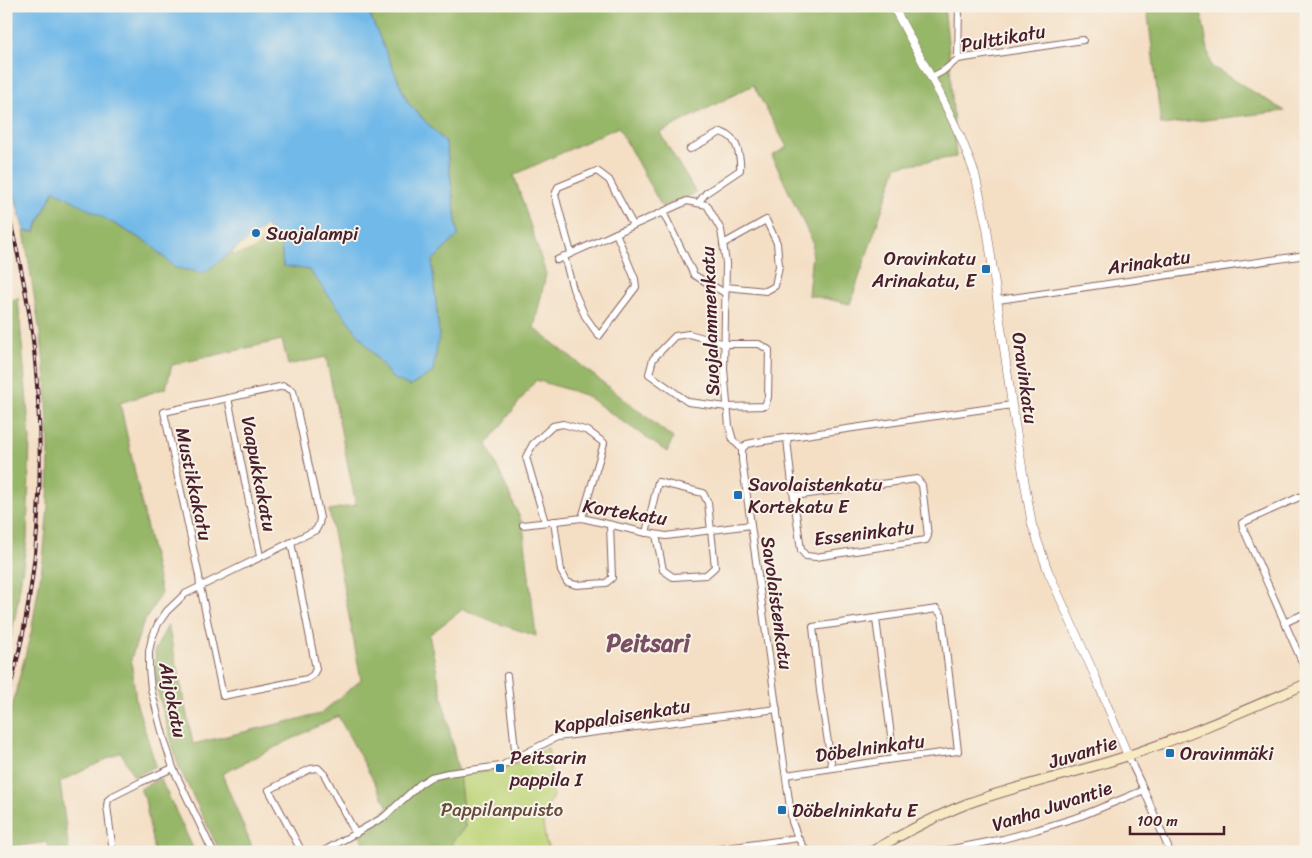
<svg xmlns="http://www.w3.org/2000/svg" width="1312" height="858" viewBox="0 0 1312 858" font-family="Sriracha,sans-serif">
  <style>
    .green { fill: #bed478; stroke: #847a52 }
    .forest { fill: #96b668; stroke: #706a4a }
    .sand { fill: #eeda9e; stroke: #9c7c64 }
    .water { fill: #71b9e9; stroke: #5e6c8a }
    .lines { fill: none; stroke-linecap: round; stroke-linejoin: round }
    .minor-casing { stroke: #866261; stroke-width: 8 }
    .tertiary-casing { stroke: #866261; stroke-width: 9 }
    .secondary-casing { stroke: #866261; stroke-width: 11 }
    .minor { stroke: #fff; stroke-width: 6 }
    .tertiary { stroke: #fff; stroke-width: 8 }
    .secondary { stroke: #f6e9c3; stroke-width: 9 }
    .rail-casing { stroke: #4a1f2b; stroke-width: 4 }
    .rail { stroke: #f7f3e8; stroke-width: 2; stroke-dasharray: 5.5; stroke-linecap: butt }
    .poi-dot { fill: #1f6fb2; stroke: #f7f3e8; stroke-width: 2 }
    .labels { text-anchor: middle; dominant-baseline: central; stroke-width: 4; stroke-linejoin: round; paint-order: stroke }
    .street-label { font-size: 19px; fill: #4a1f2b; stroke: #f7f3e8 }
    .poi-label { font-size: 19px; fill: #4a1f2b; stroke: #f7f3e8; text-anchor: start }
    .park-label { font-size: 19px; fill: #674c3e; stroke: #f7f3e8 }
    .district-label { font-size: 24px; font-weight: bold; fill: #784f63; stroke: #f7f3e8 }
  </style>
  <rect width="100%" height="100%" fill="#f7f3e8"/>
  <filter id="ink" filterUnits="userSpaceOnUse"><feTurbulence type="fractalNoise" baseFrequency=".02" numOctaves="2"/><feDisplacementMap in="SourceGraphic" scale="10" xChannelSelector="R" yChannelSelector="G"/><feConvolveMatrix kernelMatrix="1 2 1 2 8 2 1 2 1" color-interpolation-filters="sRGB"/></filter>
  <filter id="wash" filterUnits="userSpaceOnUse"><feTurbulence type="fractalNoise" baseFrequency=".0096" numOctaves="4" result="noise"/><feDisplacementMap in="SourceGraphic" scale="20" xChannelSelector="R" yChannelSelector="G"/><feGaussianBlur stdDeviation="1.12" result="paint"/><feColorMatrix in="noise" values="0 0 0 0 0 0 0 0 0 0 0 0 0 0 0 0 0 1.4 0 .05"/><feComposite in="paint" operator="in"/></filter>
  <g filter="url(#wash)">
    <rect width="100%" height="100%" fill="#f4dfc5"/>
    <path class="green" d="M548 748 553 796 542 818 546 843 552 852H456L451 843 465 827 459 775 506 768Z"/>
    <g class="forest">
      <path d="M366 6H944L949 51 956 157 897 166 850 304 808 295 813 243 772 156 787 147 753 85 660 133 696 193 662 207 618 127 514 175 546 274 534 328 673 438 667 452 585 395 536 380 487 444 523 525 536 636 497 623 463 609 429 635 459 775 465 827 451 843 459 852H370L360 836 388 807 338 716 222 774 254 852H220L178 765 157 689 156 672 155 650 168 625 193 744 320 714 361 680 329 510 356 505 326 357 288 365 282 340 172 365 166 388 120 403 161 593 142 626 131 659 136 702 156 766 134 777 121 752 60 782 69 852H48L47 842 20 846 16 852H6V729L31 633 43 560 48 507 49 449 46 381 42 346 24 231 35 232 54 189 150 244 175 268 266 226 281 244 283 266 309 269 392 378 439 334 432 261 458 235 446 143 408 103Z"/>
      <path d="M1147 6H1225L1201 12 1211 66 1285 111 1161 125Z"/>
      <path d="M18 298 30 439 27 539 16 612 6 661V302Z"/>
      <path d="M160 778 195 852H154L145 799 140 789Z"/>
    </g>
    <path class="sand" d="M264 210 271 232 254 250 234 255 226 244Z"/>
    <path class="water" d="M6 6H366L408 103 446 143 458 236 432 261 439 334 433 372 410 386 392 378 309 270 283 266 281 244 266 226 204 273 175 268 150 244 54 190 34 232 24 231 6 164Z"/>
  </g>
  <g filter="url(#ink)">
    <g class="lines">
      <g class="minor-casing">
        <g id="minor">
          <path d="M958 59 959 6"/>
          <path d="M932 77 943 71 958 59 1083 40"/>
          <path d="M690 149 721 132C723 133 726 134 729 136 738 142 741 160 740 170L706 193 698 203"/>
          <path d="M663 212 694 275 725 293"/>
          <path d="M723 244 766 220 777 243 779 266 775 286 766 291 726 287"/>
          <path d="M571 253 555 195 558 187 597 171 609 180 633 225"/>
          <path d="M564 256 573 289 585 316 599 336 636 287 635 279 616 233"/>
          <path d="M557 260 687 201 707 205 721 230 726 263 724 369 729 426 733 440 742 449"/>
          <path d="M998 300 1306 255"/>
          <path d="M689 334 725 344H759L769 350 768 397 765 406 727 407 688 402 649 374 653 359 675 336Z"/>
          <path d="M228 398 260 556"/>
          <path d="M787 437C790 475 796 512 801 550L806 556 816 557 926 540 928 536 922 485 917 479 794 496"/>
          <path d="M1306 494 1242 523 1243 528 1306 671"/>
          <path d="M554 521 561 571 567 582 576 585 606 583 612 578 610 525"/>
          <path d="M545 522 526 457 533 444 553 426 563 424 588 431 604 443 582 518"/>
          <path d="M523 525 582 518 642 532 666 536 751 525"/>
          <path d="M646 533 658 482 703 493 708 503 715 567 706 575 673 577 663 570 656 535"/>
          <path d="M876 619 894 759"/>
          <path d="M1284 623 1306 613"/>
          <path d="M507 676 516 758"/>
          <path d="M1128 756 1144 790 1170 852"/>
          <path d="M786 775 894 759 958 751 942 616 937 609 813 627 820 691 832 768"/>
          <path d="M713 850 798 838"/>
          <path d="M113 852 107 806 108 800 113 796 141 782 173 768"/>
          <path d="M213 852 173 768 164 739 151 689 149 669V651L152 638 158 624 167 611 185 594 316 530 319 524 320 518 293 391 284 386 164 412 199 576 200 586 223 696 307 679 313 675 316 669 291 542"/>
          <path d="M302 852 269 790 310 769 318 768 324 774 356 834"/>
          <path d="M322 852 384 817 420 784 431 777 448 773 501 766 557 737 777 709"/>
          <path d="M807 852 798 838 792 822 742 460V449L747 444 757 442 1012 405"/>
          <path d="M937 852 1003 839 1036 830 1081 816 1144 790"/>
        </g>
      </g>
      <g class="tertiary-casing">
        <path id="tertiary" d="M893 6 940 94 961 138 975 174 987 228 1012 405 1023 473 1032 525 1048 571 1095 676 1128 756"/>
      </g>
      <g class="secondary-casing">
        <path id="secondary" d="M871 852C902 834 935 816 969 803 1022 784 1077 773 1130 755 1190 735 1248 709 1306 684"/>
      </g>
      <use href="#minor" class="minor"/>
      <use href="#tertiary" class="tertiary"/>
      <use href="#secondary" class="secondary"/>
      <g class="rail-casing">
        <path id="rail" d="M6 205C18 252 29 300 34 349 46 467 40 588 6 701"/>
      </g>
      <use href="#rail" class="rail"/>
    </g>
  </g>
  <g class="poi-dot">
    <circle cx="256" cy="233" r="5"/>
    <rect x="981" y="264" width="10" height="10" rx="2.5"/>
    <rect x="733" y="490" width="10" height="10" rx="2.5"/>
    <rect x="1165" y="748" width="10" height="10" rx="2.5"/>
    <rect x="495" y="763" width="10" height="10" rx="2.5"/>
    <rect x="777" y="805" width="10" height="10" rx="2.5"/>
  </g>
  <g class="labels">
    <g class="street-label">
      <text transform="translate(1003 38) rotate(-10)">Pulttikatu</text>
      <text transform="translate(1149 262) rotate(-8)">Arinakatu</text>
      <text transform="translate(710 321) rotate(-92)">Suojalammenkatu</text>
      <text transform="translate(1025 378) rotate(82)">Oravinkatu</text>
      <text transform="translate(259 474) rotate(79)">Vaapukkakatu</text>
      <text transform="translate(194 484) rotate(78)">Mustikkakatu</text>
      <text transform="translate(625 512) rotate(9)">Kortekatu</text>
      <text transform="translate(864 533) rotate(-7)">Esseninkatu</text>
      <text transform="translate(777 603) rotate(82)">Savolaistenkatu</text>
      <text transform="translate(173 700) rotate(79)">Ahjokatu</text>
      <text transform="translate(622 716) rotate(-9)">Kappalaisenkatu</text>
      <text transform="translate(870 748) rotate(-8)">Döbelninkatu</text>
      <text transform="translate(1083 752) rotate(-17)">Juvantie</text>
      <text transform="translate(1052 806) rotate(-18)">Vanha Juvantie</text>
    </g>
    <g class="poi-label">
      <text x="266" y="233">Suojalampi</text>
      <text x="976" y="258" text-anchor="end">Oravinkatu<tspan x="976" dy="22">Arinakatu, E</tspan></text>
      <text x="748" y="484">Savolaistenkatu<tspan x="748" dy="22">Kortekatu E</tspan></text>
      <text x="1180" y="753">Oravinmäki</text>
      <text x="510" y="757">Peitsarin<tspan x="510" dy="22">pappila I</tspan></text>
      <text x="792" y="810">Döbelninkatu E</text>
    </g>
    <g class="park-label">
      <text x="502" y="809">Pappilanpuisto</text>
    </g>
    <g class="district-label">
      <text x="648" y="643">Peitsari</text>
    </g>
  </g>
  <rect width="1312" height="858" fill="none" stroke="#f7f3e8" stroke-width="25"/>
  <path d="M1130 826v8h94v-8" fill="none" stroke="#4a1f2b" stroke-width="2.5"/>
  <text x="1137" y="826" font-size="15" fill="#4a1f2b" stroke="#f7f3e8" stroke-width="4" paint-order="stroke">100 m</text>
</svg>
